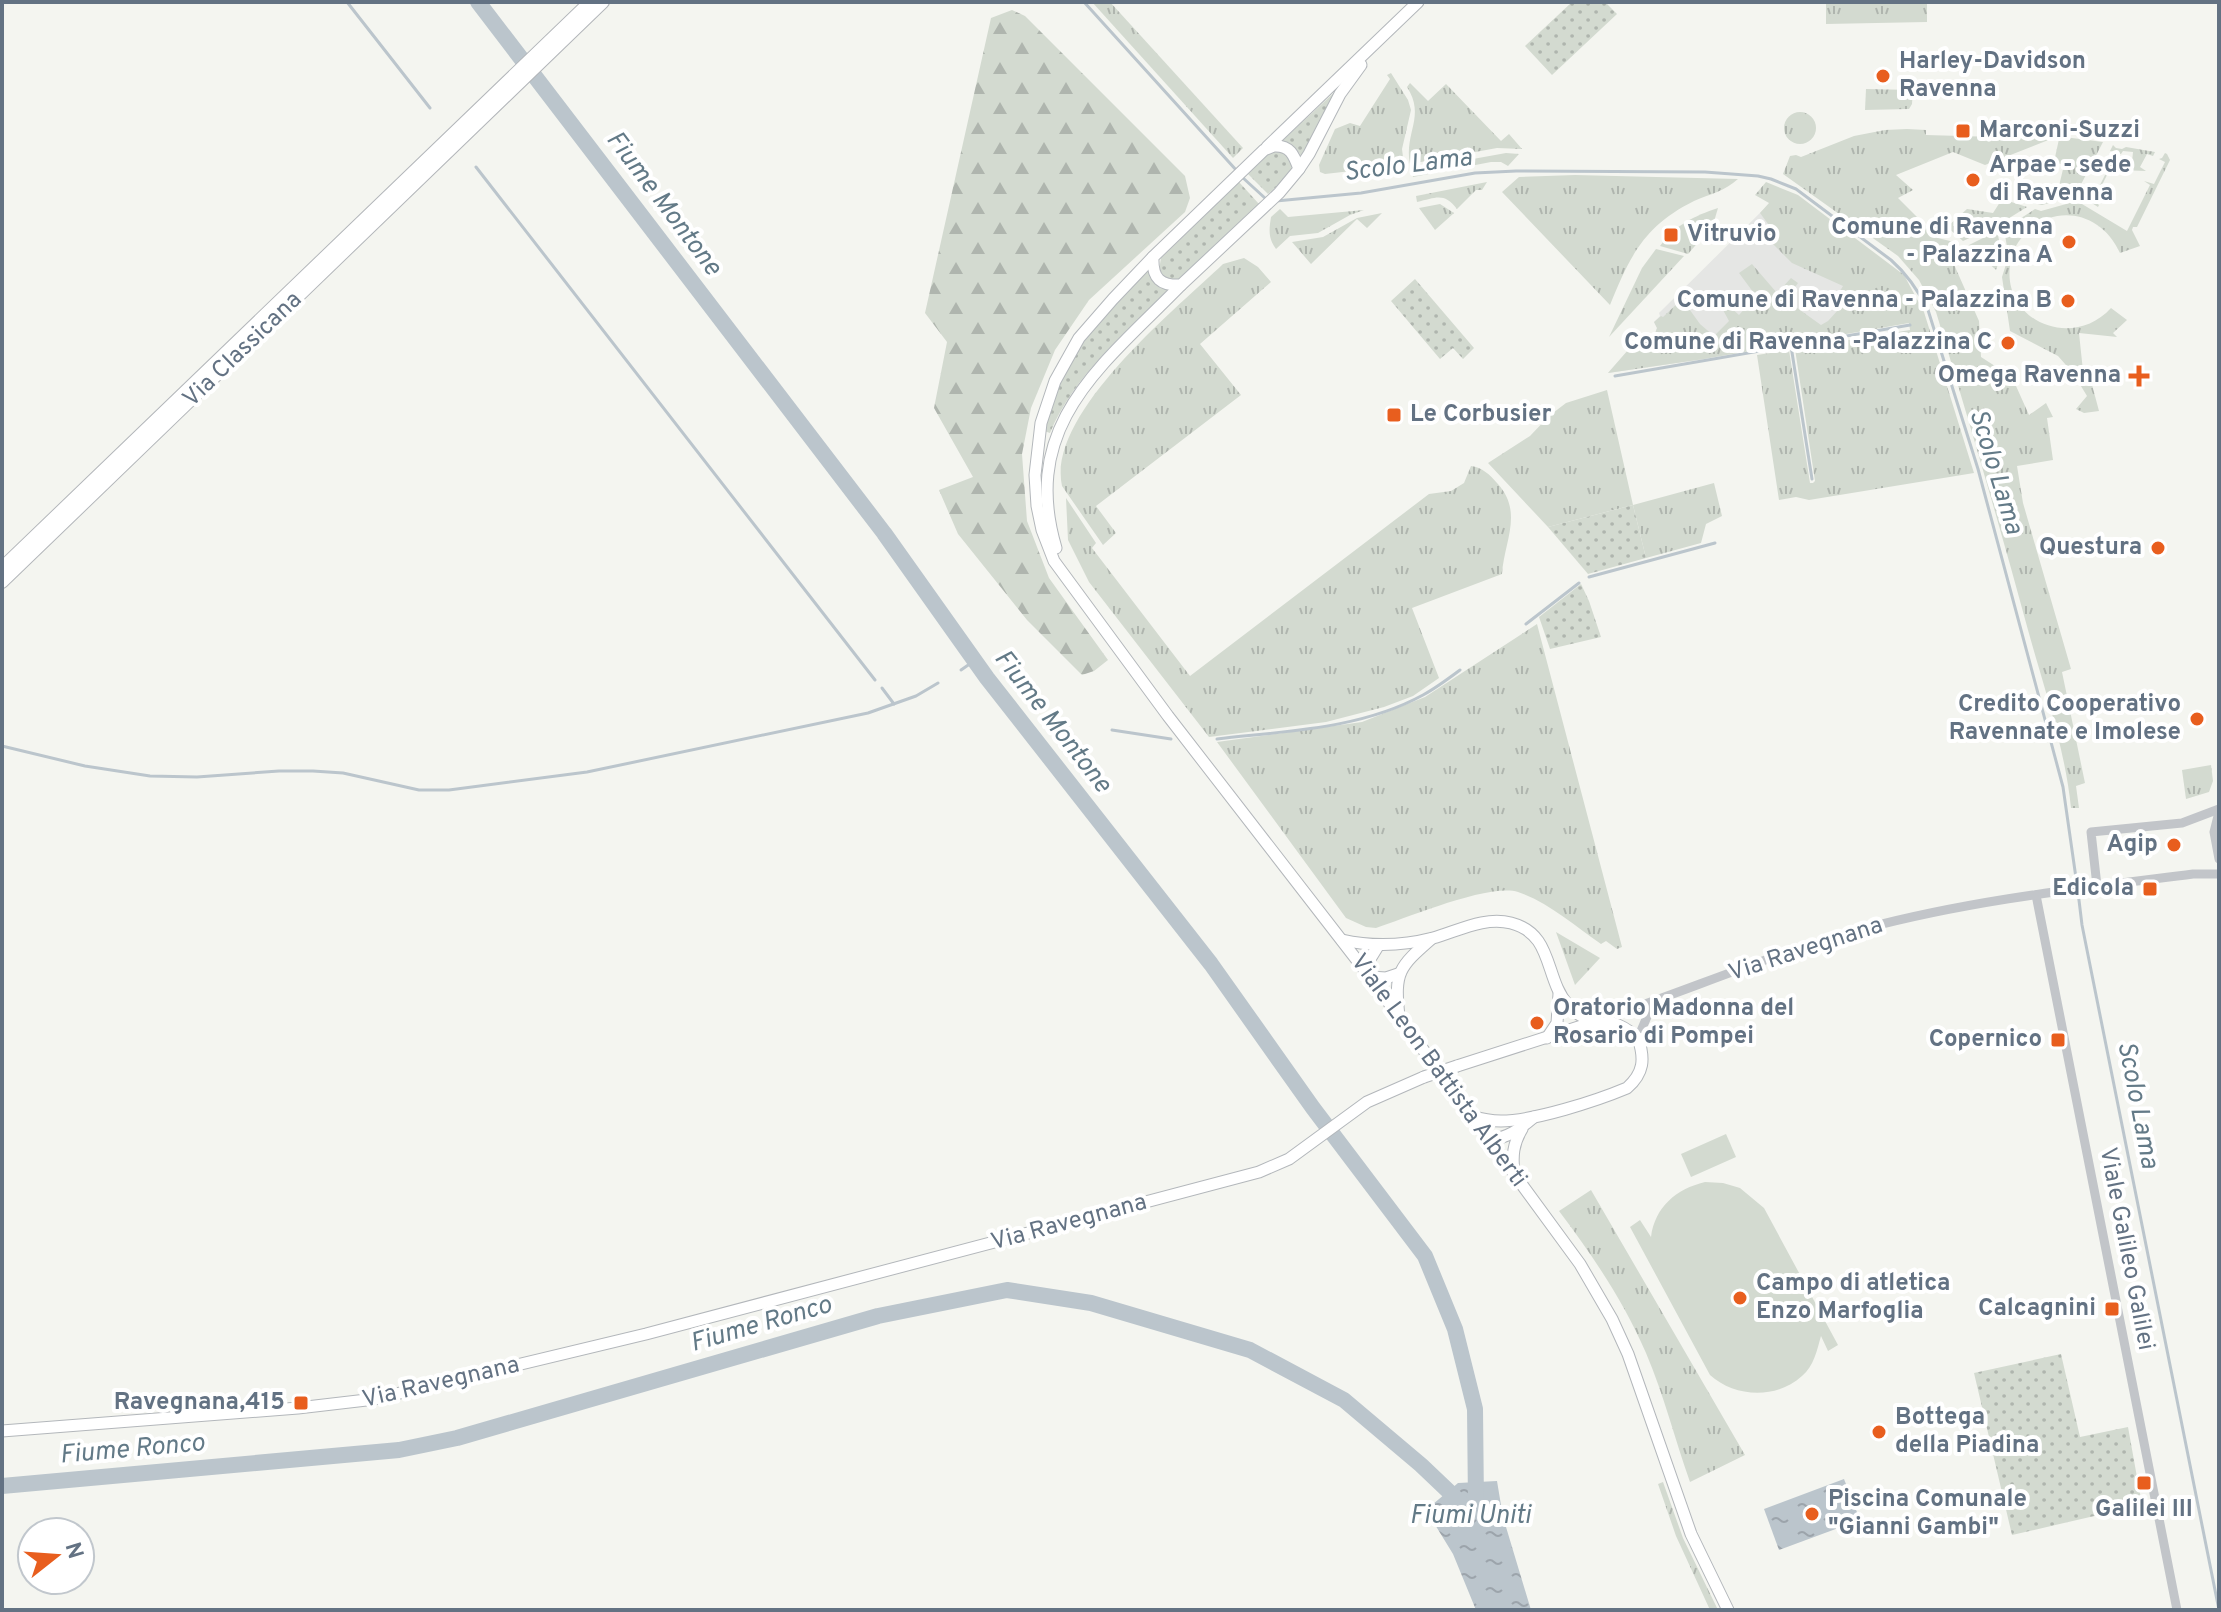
<svg xmlns="http://www.w3.org/2000/svg" width="2221" height="1612" viewBox="0 0 2221 1612" font-family="Overpass,sans-serif">
  <style>
    .built { fill: #e5e6e4 }
    .grass { fill: url(#grass-tufts) }
    .forest { fill: url(#forest-firs) }
    .park { fill: url(#park-dots) }
    .pitch { fill: #d3dad0 }
    .water { fill: url(#water-ripples) }
    .lines { fill: none; stroke-linecap: round; stroke-linejoin: round }
    .stream { stroke: #bbc5cc; stroke-width: 3 }
    .river { stroke: #bbc5cc; stroke-width: 16 }
    .major-casing { stroke: #b3b7bb; stroke-width: 13 }
    .highway-casing { stroke: #b3b6ba; stroke-width: 14 }
    .minor { stroke: #c2c5c9; stroke-width: 9 }
    .major { stroke: #fff; stroke-width: 11 }
    .highway { stroke: #fff; stroke-width: 12 }
    .major-bridge-casing { stroke: #b3b7bb; stroke-width: 13; stroke-linecap: butt }
    .major-bridge { stroke: #fff; stroke-width: 11 }
    .poi-dot { fill: #e85e1e; stroke: #fff; stroke-width: 3 }
    .labels { text-anchor: middle; dominant-baseline: central; stroke-width: 8; stroke-linejoin: round; paint-order: stroke }
    .poi-label { font-size: 24px; font-weight: bold; fill: #637283; stroke: #fff; text-anchor: end }
    .street-label { font-size: 24px; fill: #637283; stroke: #fff }
    .water-label { font-size: 26px; font-style: italic; fill: #637a87; stroke: #fff }
  </style>
  <defs>
    <pattern id="grass-tufts" width="24" height="20" patternUnits="userSpaceOnUse" patternTransform="scale(2)"><rect width="24" height="20" fill="#d3dad0"/><path d="M3 7l-1-3M5 7V3M7 7l1-3M15 17l-1-3M17 17v-4M19 17l1-3" fill="none" stroke="#afb5ae"/></pattern>
    <pattern id="forest-firs" width="22" height="20" patternUnits="userSpaceOnUse" patternTransform="scale(2)"><rect width="22" height="20" fill="#d3dad0"/><path d="M5 1l3.5 6h-7zM16 11l3.5 6h-7z" fill="#afb5ae"/></pattern>
    <pattern id="park-dots" width="8" height="8" patternUnits="userSpaceOnUse" patternTransform="scale(2)"><rect width="8" height="8" fill="#d3dad0"/><path d="M2 2h.1M6 6h.1" fill="none" stroke="#afb5ae" stroke-width="1.8" stroke-linecap="round"/></pattern>
    <pattern id="water-ripples" width="26" height="14" patternUnits="userSpaceOnUse" patternTransform="scale(2)"><rect width="26" height="14" fill="#bbc5cc"/><path d="M2 4q2-2 4 0t4 0M15 11q2-2 4 0t4 0" fill="none" stroke="#9ca4ab"/></pattern>
  </defs>
  <rect width="100%" height="100%" fill="#f4f5f0"/>
  <path class="built" d="M1770 203 1795 216 1900 304 1704 359 1608 373 1643 333 1649 336 1655 333 1657 328 1654 322 1660 316 1659 313Z"/>
  <g class="grass">
    <path d="M1092 2H1110L1243 148 1233 158Z"/>
    <path d="M1826 2H1927V22L1826 24Z"/>
    <path d="M1391 73 1408 100 1411 110 1402 149 1404 165 1325 174 1320 172 1319 165 1335 129 1350 123 1360 126 1390 79 1387 75Z"/>
    <path d="M1410 83 1428 101 1446 84 1501 141 1509 134 1522 149 1497 148 1410 164C1404 132 1426 117 1407 87Z"/>
    <path d="M1866 89 1913 90 1912 104 1909 109 1865 110Z"/>
    <circle cx="1800" cy="128" r="16"/>
    <path d="M1907 129 1926 130V135L2031 138 2033 133 2103 142 2075 196 2042 205 2014 199 2059 186 2064 165 2054 162 2059 139H2051L1985 165 1953 152 1896 175 1913 190 1898 198 1938 238 1954 242 1970 257 1952 260 1979 321 1981 357 2012 377 2029 415 2046 403 2053 417 2047 418 2053 460 2017 466 2023 503 2071 669 2062 672 2085 783 2076 786 2079 808H2071C2065 748 2044 688 2028 630 1999 523 1968 418 1936 312L1919 280 1898 256 1783 174 1790 156 1796 155 1801 157 1854 136 1885 130Z"/>
    <path d="M2113 145 2116 148 2122 149 2126 147 2155 152 2153 156 2147 154 2140 167 2146 171 2117 170 2111 167 2094 201 2099 205 2098 207 2087 200V197L2093 199 2113 159 2123 165 2132 162 2133 152 2123 151 2121 154 2110 151Z"/>
    <path d="M1506 153 1519 154 1508 166 1501 162H1491L1413 177 1412 170Z"/>
    <path d="M2165 153 2167 154 2170 160 2137 227H2133L2132 230 2140 246 2120 253C2097 202 2034 203 2012 254L2008 253 2004 229 2035 209 2041 211 2077 201 2127 231 2150 185 2144 181 2154 184 2165 162 2159 159 2162 158Z"/>
    <path d="M1575 175 1738 179C1725 191 1710 194 1694 201 1644 226 1630 256 1610 305L1502 192 1519 177Z"/>
    <path d="M1487 182 1482 190H1476L1457 209C1444 192 1436 198 1417 202L1416 196Z"/>
    <path d="M1766 182 1798 195 1904 275 1924 312 1974 473 1809 500 1796 497 1779 500 1757 355 1789 350 1810 483H1813L1815 481 1795 349 1910 330 1909 323 1704 359 1608 373 1643 333 1649 336 1655 334 1657 328 1654 322 1661 316 1663 317 1682 299 1700 324 1714 336 1729 321 1723 310 1728 305 1739 315 1756 296 1739 273 1752 264 1777 293 1791 278 1798 283 1786 300 1821 325 1828 321 1848 299 1840 291 1843 286 1792 263 1767 238 1774 232 1760 213 1769 203 1755 195Z"/>
    <path d="M2002 199 2027 207 1998 225 1963 241 1947 227 1967 209 1993 213Z"/>
    <path d="M1440 204 1454 213 1435 230 1419 208Z"/>
    <path d="M1718 208 1713 225 1688 254 1660 246C1675 225 1694 216 1718 208Z"/>
    <path d="M1280 209 1288 217 1364 210 1350 215 1318 233 1290 236 1276 249C1268 238 1269 230 1271 217Z"/>
    <path d="M1382 213 1367 228 1357 219 1311 264 1292 242 1323 237 1357 218Z"/>
    <path d="M1997 231 2002 253 1996 270 1969 245Z"/>
    <path d="M1656 249 1684 256 1609 337 1642 268Z"/>
    <path d="M1244 258 1258 267 1271 282 1200 344 1241 395 1096 506 1116 533 1103 545 1062 486C1046 414 1176 309 1223 264Z"/>
    <path d="M2008 258 2011 260C1998 319 2071 352 2111 308L2127 320 2113 333 2117 337 2079 333 2083 371 2091 381 2099 411 2084 413 2076 409 2087 396 2073 373 2058 356 2010 331 2002 277Z"/>
    <path d="M1607 390 1633 505 1714 483 1722 516 1706 524 1701 543 1646 558 1633 505 1548 527 1488 463 1530 436 1549 416 1566 403Z"/>
    <path d="M1471 466C1482 467 1490 475 1497 483 1524 512 1504 541 1502 574L1412 608 1439 678 1413 696 1384 707 1326 722 1209 737 1089 582 1068 540 1066 498 1096 543 1092 548 1190 676 1429 494 1451 491 1464 483Z"/>
    <path d="M1537 624 1622 947 1617 949 1606 941 1601 944C1575 926 1548 902 1518 892 1489 883 1407 918 1376 928L1366 927 1346 918 1217 742 1362 722 1425 697Z"/>
    <path d="M2211 765 2213 781 2209 792 2186 799 2182 770Z"/>
    <path d="M1556 932 1600 958 1575 985Z"/>
    <path d="M1591 1190 1745 1455 1690 1482C1675 1440 1664 1395 1646 1353 1624 1302 1593 1256 1559 1211Z"/>
    <path d="M1663 1482 1683 1538 1718 1610H1710L1676 1536 1658 1484Z"/>
  </g>
  <path class="forest" d="M1012 10 1025 16 1185 176 1190 198 1185 212 1089 300 1055 350 1031 408 1022 454 1027 521 1049 578 1108 660 1094 671 1082 675 1027 620 958 534 939 490 973 477 934 408 947 342 925 313 991 18Z"/>
  <g class="park">
    <path d="M1572 2H1605L1617 14 1552 75 1525 46Z"/>
    <path d="M1339 88 1303 160C1298 148 1292 145 1282 141Z"/>
    <path d="M1276 151 1287 154 1291 161 1292 173 1268 194 1248 174 1270 152Z"/>
    <path d="M1239 182 1259 204 1180 279 1174 281 1162 277 1159 270 1161 258Z"/>
    <path d="M1149 268C1151 279 1156 287 1169 290 1125 333 1074 375 1050 433L1044 431C1051 406 1058 382 1071 360 1092 326 1122 297 1149 268Z"/>
    <path d="M1415 279 1474 348 1463 359 1453 348 1440 359 1391 301Z"/>
    <path d="M1633 505 1646 558 1588 574 1548 527Z"/>
    <path d="M1581 584 1589 601 1601 637 1550 649 1539 617Z"/>
    <path d="M2061 1354 2080 1437 2128 1427 2142 1505 2012 1535 1974 1373Z"/>
  </g>
  <g class="pitch">
    <path d="M1726 1134 1736 1157 1691 1177 1681 1154Z"/>
    <path d="M1705 1182 1723 1183 1740 1188 1764 1208 1838 1345 1828 1351 1821 1336C1817 1350 1814 1366 1802 1376 1776 1400 1734 1397 1710 1375L1630 1227 1640 1220 1651 1237C1655 1207 1676 1189 1705 1182Z"/>
  </g>
  <g class="water">
    <path d="M1844 1479 1860 1520 1779 1550 1764 1509Z"/>
    <path d="M1497 1481 1503 1517 1531 1610H1476L1453 1554 1426 1510 1458 1483Z"/>
  </g>
  <g class="lines">
    <g class="stream">
      <path d="M347 2 430 108"/>
      <path d="M1084 2 1237 171"/>
      <path d="M476 167 875 680"/>
      <path d="M1242 177 1266 199"/>
      <path d="M1276 201 1361 193 1475 173 1516 171 1705 172 1758 176 1771 179 1796 189 1891 260C1907 274 1918 290 1928 310L1978 469 2063 787 2077 885"/>
      <path d="M1791 346 1812 479"/>
      <path d="M1615 376 1910 325"/>
      <path d="M1589 577 1715 543"/>
      <path d="M1526 624 1579 583"/>
      <path d="M961 670 974 661"/>
      <path d="M882 688 894 704"/>
      <path d="M1112 730 1171 739"/>
      <path d="M1217 739C1286 731 1361 729 1423 695 1436 688 1448 679 1460 670"/>
      <path d="M2 746 85 766 150 776 197 777 279 771H313L343 773 419 790H449L587 772 868 713 916 696 938 683"/>
      <path d="M2078 892 2082 925 2219 1610"/>
    </g>
    <g class="river">
      <path d="M478 2 884 533 987 678 1211 964 1313 1108 1425 1256 1455 1329 1475 1409 1476 1504"/>
      <path d="M2 1486 399 1450 457 1438 878 1316 1007 1290 1091 1303 1250 1350 1344 1400 1421 1465 1462 1504"/>
    </g>
    <g class="major-casing">
      <g id="major">
        <path d="M1274 146C1290 145 1294 155 1299 169L1279 193 1181 285C1161 286 1152 279 1153 257L1264 150Z"/>
        <path d="M1267 147 1418 2"/>
        <path d="M1299 169 1309 154 1340 94 1361 65"/>
        <path d="M1153 257 1113 299 1079 338 1055 381 1041 423 1035 475 1037 506 1042 530 1054 561 1168 716 1370 977 1580 1264 1612 1319 1628 1354 1691 1534 1728 1610"/>
        <path d="M1056 548C1019 423 1104 364 1181 285"/>
        <path d="M1342 940C1373 947 1402 946 1433 938 1458 931 1485 916 1511 923 1554 934 1544 978 1568 1005 1574 1012 1585 1019 1593 1022 1599 1024 1606 1022 1612 1023 1622 1025 1631 1032 1638 1038 1645 1059 1644 1073 1627 1088 1596 1101 1534 1121 1501 1121 1490 1121 1481 1119 1471 1116"/>
        <path d="M1366 973 1370 959 1378 946"/>
        <path d="M1370 977 1386 978 1398 974"/>
        <path d="M1399 1016C1394 972 1399 967 1431 939"/>
        <path d="M1547 1038 1557 1023 1559 994"/>
        <path d="M1457 1066 1594 1022"/>
        <path d="M1488 1139C1506 1140 1521 1128 1534 1117"/>
        <path d="M1514 1173C1512 1156 1513 1144 1522 1129"/>
        <path d="M2 1431 298 1408 375 1399 646 1334 1259 1172 1289 1159 1367 1102 1424 1077"/>
      </g>
    </g>
    <g class="highway-casing">
      <g id="highway">
        <path d="M2 568 590 2"/>
        <path d="M2 582 603 2"/>
      </g>
    </g>
    <g class="minor">
      <path d="M2219 812 2214 832 2219 859"/>
      <path d="M2097 886 2091 832 2182 823 2219 809"/>
      <path d="M2036 895 2177 1610"/>
      <path d="M1599 1020C1687 991 1773 953 1863 929 1971 900 2083 888 2193 874H2219"/>
      <path d="M1638 1038 1649 1012 1661 1002"/>
    </g>
    <use href="#major" class="major"/>
    <use href="#highway" class="highway"/>
    <g class="major-bridge-casing">
      <path id="major-bridge" d="M1424 1077 1457 1066"/>
    </g>
    <use href="#major-bridge" class="major-bridge"/>
  </g>
  <g class="poi-dot">
    <circle cx="1883" cy="76" r="8"/>
    <rect x="1955" y="123" width="16" height="16" rx="4"/>
    <circle cx="1973" cy="180" r="8"/>
    <rect x="1663" y="227" width="16" height="16" rx="4"/>
    <circle cx="2069" cy="242" r="8"/>
    <circle cx="2068" cy="301" r="8"/>
    <circle cx="2008" cy="343" r="8"/>
    <path d="M2135 364h8v8h8v8h-8v8h-8v-8h-8v-8h8z"/>
    <rect x="1386" y="407" width="16" height="16" rx="4"/>
    <circle cx="2158" cy="548" r="8"/>
    <circle cx="2197" cy="719" r="8"/>
    <circle cx="2174" cy="845" r="8"/>
    <rect x="2142" y="881" width="16" height="16" rx="4"/>
    <circle cx="1537" cy="1023" r="8"/>
    <rect x="2050" y="1032" width="16" height="16" rx="4"/>
    <circle cx="1740" cy="1298" r="8"/>
    <rect x="2104" y="1301" width="16" height="16" rx="4"/>
    <rect x="293" y="1395" width="16" height="16" rx="4"/>
    <circle cx="1879" cy="1432" r="8"/>
    <rect x="2136" y="1475" width="16" height="16" rx="4"/>
    <circle cx="1812" cy="1514" r="8"/>
  </g>
  <g class="labels">
    <g class="poi-label">
      <text x="1899" y="62" text-anchor="start">Harley-Davidson<tspan x="1899" dy="28">Ravenna</tspan></text>
      <text x="1979" y="131" text-anchor="start">Marconi-Suzzi</text>
      <text x="1989" y="166" text-anchor="start">Arpae - sede<tspan x="1989" dy="28">di Ravenna</tspan></text>
      <text x="2053" y="228">Comune di Ravenna<tspan x="2053" dy="28">- Palazzina A</tspan></text>
      <text x="1687" y="235" text-anchor="start">Vitruvio</text>
      <text x="2052" y="301">Comune di Ravenna - Palazzina B</text>
      <text x="1992" y="343">Comune di Ravenna -Palazzina C</text>
      <text x="2121" y="376">Omega Ravenna</text>
      <text x="1410" y="415" text-anchor="start">Le Corbusier</text>
      <text x="2142" y="548">Questura</text>
      <text x="2181" y="705">Credito Cooperativo<tspan x="2181" dy="28">Ravennate e Imolese</tspan></text>
      <text x="2158" y="845">Agip</text>
      <text x="2134" y="889">Edicola</text>
      <text x="1553" y="1009" text-anchor="start">Oratorio Madonna del<tspan x="1553" dy="28">Rosario di Pompei</tspan></text>
      <text x="2042" y="1040">Copernico</text>
      <text x="1756" y="1284" text-anchor="start">Campo di atletica<tspan x="1756" dy="28">Enzo Marfoglia</tspan></text>
      <text x="2096" y="1309">Calcagnini</text>
      <text x="285" y="1403">Ravegnana,415</text>
      <text x="1895" y="1418" text-anchor="start">Bottega<tspan x="1895" dy="28">della Piadina</tspan></text>
      <text x="1828" y="1500" text-anchor="start">Piscina Comunale<tspan x="1828" dy="28">"Gianni Gambi"</tspan></text>
      <text x="2144" y="1510" text-anchor="middle">Galilei III</text>
    </g>
    <g class="street-label">
      <text transform="translate(243 350) rotate(-44)">Via Classicana</text>
      <text transform="translate(1806 950) rotate(-18)">Via Ravegnana</text>
      <text transform="translate(1438 1071) rotate(54)">Viale Leon Battista Alberti</text>
      <text transform="translate(1069 1223) rotate(-15)">Via Ravegnana</text>
      <text transform="translate(2126 1249) rotate(79)">Viale Galileo Galilei</text>
      <text transform="translate(441 1383) rotate(-13)">Via Ravegnana</text>
    </g>
    <g class="water-label">
      <text transform="translate(1408 166) rotate(-7)">Scolo Lama</text>
      <text transform="translate(663 204) rotate(53)">Fiume Montone</text>
      <text transform="translate(1995 472) rotate(73)">Scolo Lama</text>
      <text transform="translate(1052 722) rotate(52)">Fiume Montone</text>
      <text transform="translate(2137 1105) rotate(79)">Scolo Lama</text>
      <text transform="translate(761 1325) rotate(-16)">Fiume Ronco</text>
      <text transform="translate(132 1450) rotate(-5)">Fiume Ronco</text>
      <text x="1470" y="1516">Fiumi Uniti</text>
    </g>
  </g>
  <rect width="2221" height="1612" fill="none" stroke="#637283" stroke-width="8"/>
  <g transform="translate(56 1556) rotate(73)"><circle r="38" fill="#ffffff" stroke="#c1c7cd" stroke-width="2"/>
  <path d="M0-6L14 30L0 20L-14 30Z" fill="#e85e1e"/>
  <text y="-12" font-size="22" font-weight="bold" text-anchor="middle" fill="#637283">N</text>
  </g>
</svg>
